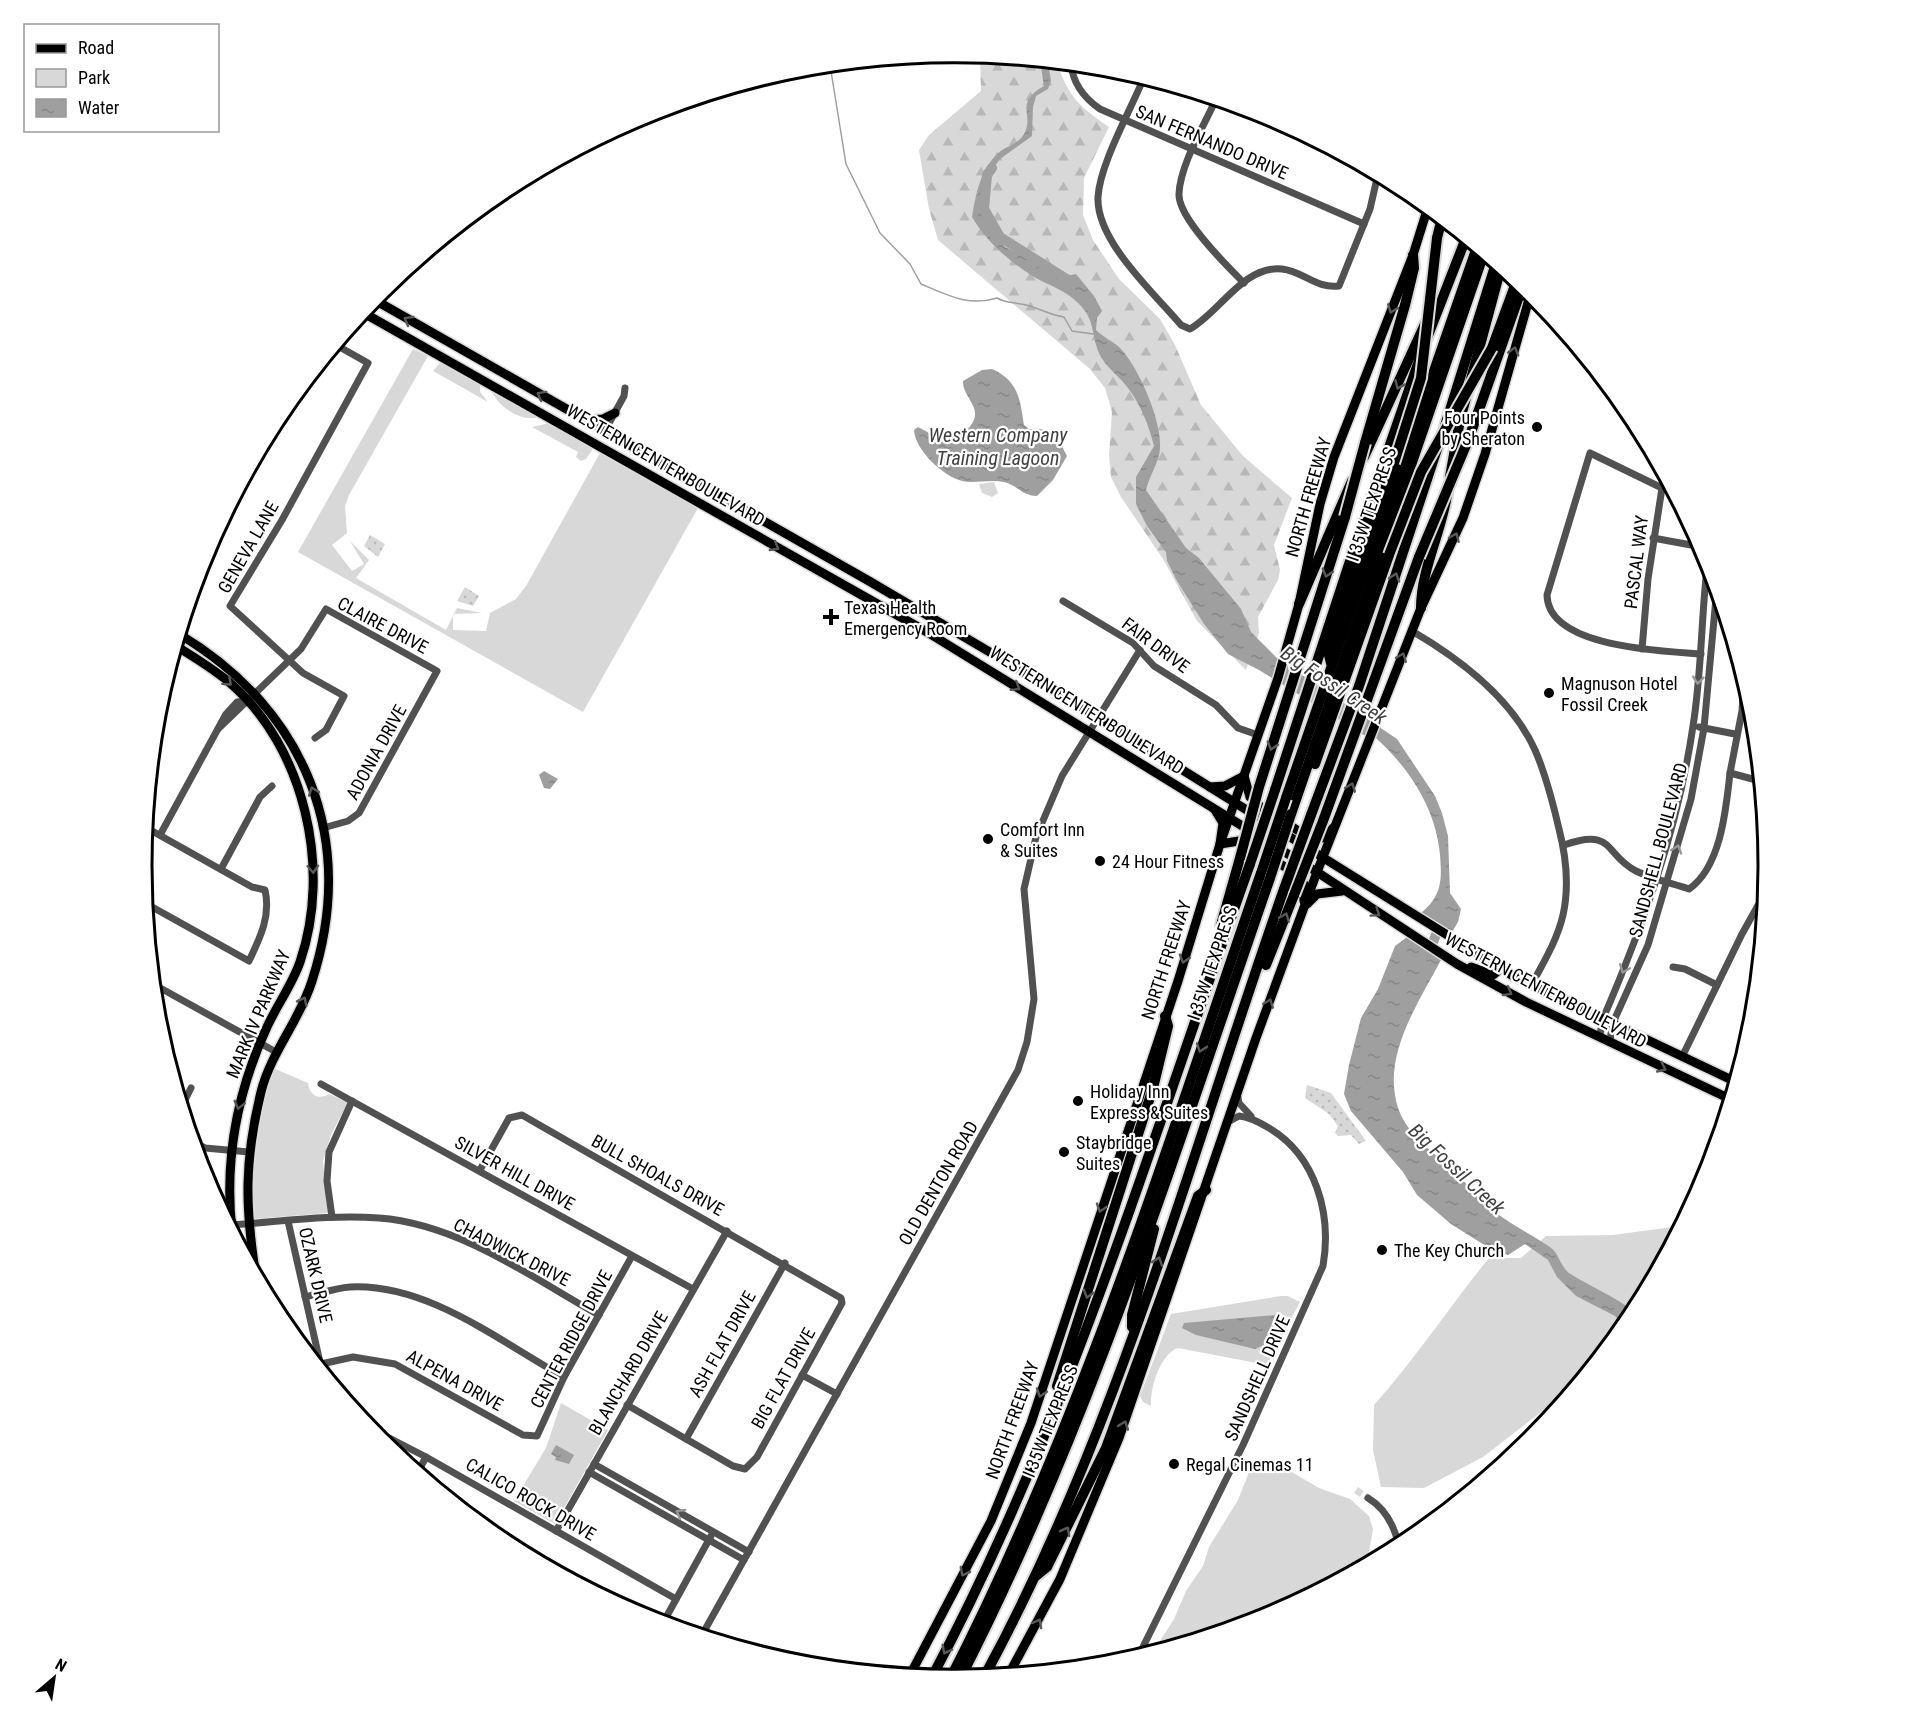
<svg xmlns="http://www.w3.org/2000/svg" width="1910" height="1732" viewBox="0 0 1910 1732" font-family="'Roboto Condensed',sans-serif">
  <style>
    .green { fill: #d8d8d8 }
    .forest { fill: url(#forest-firs) }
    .garden { fill: url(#garden-dots) }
    .water { fill: url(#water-ripples) }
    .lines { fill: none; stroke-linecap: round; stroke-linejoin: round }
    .stream { stroke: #9f9f9f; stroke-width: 1.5 }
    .river { stroke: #9f9f9f; stroke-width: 10 }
    .minor-tunnel { stroke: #d9d9d9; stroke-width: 7; stroke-dasharray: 7 3.5; stroke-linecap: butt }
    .major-casing { stroke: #dbdbdb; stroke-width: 12 }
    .highway-casing { stroke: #dbdbdb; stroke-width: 14 }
    .minor { stroke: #515151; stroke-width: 7 }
    .major { stroke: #000; stroke-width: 9 }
    .highway { stroke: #000; stroke-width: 10 }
    .highway-bridge-casing { stroke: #dbdbdb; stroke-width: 14; stroke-linecap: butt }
    .highway-bridge { stroke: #000; stroke-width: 10 }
    .oneway { stroke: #595959 }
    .oneway2 { stroke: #979797 }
    .poi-dot { fill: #000; stroke: #fff; stroke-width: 2 }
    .labels { text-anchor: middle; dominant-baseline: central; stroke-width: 4.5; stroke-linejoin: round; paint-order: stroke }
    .street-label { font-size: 18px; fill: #000; stroke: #fff }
    .poi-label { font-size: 18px; fill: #000; stroke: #fff; text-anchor: start }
    .water-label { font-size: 20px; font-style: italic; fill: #404040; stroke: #fff }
    .rim { fill: none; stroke: #000; stroke-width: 3 }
  </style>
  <defs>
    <pattern id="forest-firs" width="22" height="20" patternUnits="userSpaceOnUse" patternTransform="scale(1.5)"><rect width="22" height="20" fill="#d8d8d8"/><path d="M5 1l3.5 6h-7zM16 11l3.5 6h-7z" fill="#b8b8b8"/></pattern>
    <pattern id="garden-dots" width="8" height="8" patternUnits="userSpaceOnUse" patternTransform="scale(1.5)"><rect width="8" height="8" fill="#d8d8d8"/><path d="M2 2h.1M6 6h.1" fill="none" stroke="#b8b8b8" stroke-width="1.8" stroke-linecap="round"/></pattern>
    <pattern id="water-ripples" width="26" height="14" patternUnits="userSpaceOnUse" patternTransform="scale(1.5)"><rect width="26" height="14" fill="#9f9f9f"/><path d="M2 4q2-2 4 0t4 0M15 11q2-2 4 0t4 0" fill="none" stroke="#878787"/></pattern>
  </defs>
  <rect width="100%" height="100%" fill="#fff"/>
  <g class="green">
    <path d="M413 349 428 356 349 495 345 506 347 533 332 545 352 571 364 564 350 541 369 560 356 578 446 630 457 608 482 613 453 614V630L486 631 490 613 516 599 526 586 600 453 698 508 583 712 298 552Z"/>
    <path d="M441 362 480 384V392L488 402 433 371Z"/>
    <path d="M491 389 539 417C522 423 496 406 491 389Z"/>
    <path d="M549 423 590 446 592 450 586 459 581 461 576 457 578 452 532 427Z"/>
    <path d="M994 482 998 493 992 497 982 493 979 484Z"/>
    <path d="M273 1068 308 1083C310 1096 318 1100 329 1094L348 1102 331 1135 323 1161 328 1213 253 1219C250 1166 257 1119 273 1068Z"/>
    <path d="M1680 1226 1631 1318 1576 1385 1483 1457 1424 1488 1381 1487 1373 1450 1374 1405C1416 1358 1450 1306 1489 1258H1521L1546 1236 1613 1235Z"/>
    <path d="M1281 1296H1288L1300 1302 1267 1365 1178 1348C1160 1354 1150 1388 1151 1406L1143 1402 1140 1396 1171 1314Z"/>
    <path d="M561 1403 608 1430 555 1524 514 1501 546 1448Z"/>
    <path d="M1261 1459 1278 1464 1319 1488 1350 1499 1369 1516 1373 1529 1367 1564 1266 1618 1159 1650 1160 1641 1174 1619 1186 1591 1203 1566 1209 1547 1238 1500 1253 1462Z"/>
  </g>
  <path class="forest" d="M980 55 1057 63C1069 98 1079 106 1109 127L1084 178 1083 215 1093 240 1119 279 1160 319 1175 345 1201 405 1243 456 1292 498 1274 545 1280 570 1278 580 1258 617 1259 633 1246 670 1197 621 1163 559 1121 497 1111 477 1109 455 1112 412 1105 388 1090 369 938 240 929 209 919 150 929 135 981 91Z"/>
  <g class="garden">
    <path d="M370 535 385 544 378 557 364 546Z"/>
    <path d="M465 587 479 596 473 606 457 601Z"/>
    <path d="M1307 1085 1331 1093 1366 1141 1359 1144 1351 1135 1338 1136 1335 1133 1338 1126 1329 1114 1305 1098Z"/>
  </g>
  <g class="water">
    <path d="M1040 61 1048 62 1051 81 1048 89 1036 96 1033 107 1032 136 1000 159 992 170 982 190 983 211 991 229 1005 247 1066 276 1076 274 1094 296 1102 311 1097 318 1096 330C1103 337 1112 341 1119 347 1138 365 1166 428 1159 455 1156 467 1149 477 1146 490L1186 548 1199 558 1241 609 1251 632 1277 658 1397 739 1435 796 1442 813 1448 836 1450 893 1461 909 1458 922 1452 932 1421 913C1442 896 1442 880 1440 855 1436 809 1410 769 1376 738L1370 739 1259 670 1228 654 1204 624 1177 581 1167 561 1166 552 1147 526 1136 504V477L1154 446C1149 426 1141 405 1128 388 1120 377 1107 368 1101 357 1090 336 1097 321 1078 303 1065 289 1046 285 1031 275 1008 260 986 241 972 217 976 193 981 166 1002 150 1010 145 1019 143 1024 134 1035 115 1013 103 1044 86Z"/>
    <path d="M992 369C1019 381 1020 400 1024 425L1029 429C1054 428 1056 434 1067 456L1053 480 1037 496C1022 496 1017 485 1004 482 990 479 975 484 962 481 943 476 915 450 914 430L918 427 948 443H955C960 436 967 431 971 425 984 408 962 397 963 381L982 370Z"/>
    <path d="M544 771 558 779 550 789 544 788 539 775Z"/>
    <path d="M1407 937 1441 960C1420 1000 1387 1048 1395 1095 1400 1131 1430 1149 1455 1172 1465 1181 1473 1193 1483 1202 1502 1220 1529 1233 1550 1247 1559 1253 1560 1266 1569 1273 1590 1287 1614 1295 1634 1312L1624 1327 1615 1316 1576 1296 1557 1277 1548 1260 1525 1244 1508 1255 1489 1248 1451 1224 1417 1195 1403 1172 1351 1111 1344 1094 1349 1065 1361 1018 1378 989 1395 946Z"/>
    <path d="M1275 1315 1264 1345 1255 1349 1196 1335 1182 1328 1184 1323Z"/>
    <path d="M556 1445 574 1455 569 1464 555 1460 556 1457 551 1454Z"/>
  </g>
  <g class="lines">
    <path class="stream" d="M830 65 846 164 880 233 910 264 921 284C947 295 969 307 997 298 1006 303 1011 302 1021 304 1036 306 1048 315 1064 317L1072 331 1093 334"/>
    <g class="river">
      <path d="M992 168 987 175 984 209 1000 237 1068 280"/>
      <path d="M1428 955 1441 922"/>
    </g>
    <path class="minor-tunnel" d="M1356 1490 1368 1498"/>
    <g class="major-casing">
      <g id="major">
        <path d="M373 299 869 581 1051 688 1513 976 1736 1082"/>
        <path d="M362 312 927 632 1317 872 1457 964 1526 1002 1730 1099"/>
        <path d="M589 420 603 419 615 413"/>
        <path d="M179 634C306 710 358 839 312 981 300 1020 271 1052 261 1092 244 1162 245 1207 256 1277"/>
        <path d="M176 646C194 657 212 668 229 682 305 747 332 869 300 962 292 985 277 1005 267 1027 237 1092 224 1159 232 1231"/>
        <path d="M1244 776 1250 797 1262 808 1305 835 1322 838 1333 828"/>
        <path d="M1210 787 1225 786 1244 776"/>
        <path d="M1215 810 1223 823 1220 844 1239 841 1245 843 1297 874 1304 884V901"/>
        <path d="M1307 904 1317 894 1342 891"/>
        <path d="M1471 967 1493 975 1500 969"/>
        <path d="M1009 1674 1060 1579 1119 1438 1256 1038 1317 872 1421 608 1463 518 1485 454 1531 292"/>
        <path d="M910 1675 991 1521 1031 1423 1178 981 1220 844 1278 678 1299 604 1320 504 1334 457 1413 255 1428 207"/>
      </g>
    </g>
    <g class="highway-casing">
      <g id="highway">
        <path d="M1437 238 1442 218"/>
        <path d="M1427 338 1466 238"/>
        <path d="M1492 348 1517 280"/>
        <path d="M1445 426 1496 263"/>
        <path d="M1469 438 1523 285"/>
        <path d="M1365 443 1405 305 1414 268 1413 255"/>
        <path d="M1364 457 1425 324"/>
        <path d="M1450 477 1460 420 1500 271"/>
        <path d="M1299 604 1352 481"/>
        <path d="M1421 608C1421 570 1441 533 1447 495"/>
        <path d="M1331 663 1329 655 1331 644 1394 463"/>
        <path d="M1315 764 1389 555"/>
        <path d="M1259 787 1345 517"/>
        <path d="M1275 790 1351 558 1422 352"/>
        <path d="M1286 798 1477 247"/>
        <path d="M1291 814 1484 253"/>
        <path d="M1311 815 1359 686 1438 446"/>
        <path d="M1323 821 1419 557"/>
        <path d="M1221 925 1240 858"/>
        <path d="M1266 965 1294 895"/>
        <path d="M1132 1327V1315L1154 1229"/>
        <path d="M1057 1386 1153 1088 1168 1026 1165 1016"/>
        <path d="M1036 1576 1047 1567 1106 1448 1198 1196 1206 1190"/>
        <path d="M932 1677C1069 1420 1152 1138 1250 864"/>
        <path d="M984 1677C1119 1429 1191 1153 1284 889"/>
        <path d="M950 1679C1082 1422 1167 1146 1261 873"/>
        <path d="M960 1679C1091 1424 1176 1149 1270 878"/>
      </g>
    </g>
    <g class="minor">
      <path d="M1071 64C1073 84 1084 98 1100 109L1364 224"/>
      <path d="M1144 77C1131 110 1100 163 1098 197 1096 241 1154 293 1181 325L1190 329C1220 312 1244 265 1282 269 1303 271 1316 289 1339 286L1370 209 1378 174"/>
      <path d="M1216 99C1204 126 1180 165 1179 194 1178 218 1227 266 1244 283"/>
      <path d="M611 434 608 425 624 396 625 388"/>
      <path d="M1653 538 1702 547"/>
      <path d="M1063 601 1133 643 1154 666 1216 705 1238 728 1258 735"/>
      <path d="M1412 631C1460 659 1512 699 1535 750 1546 775 1553 803 1559 829 1566 856 1569 888 1563 915 1557 941 1543 963 1531 986"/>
      <path d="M1642 649 1648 579 1662 488 1590 453 1547 595C1548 648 1663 651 1701 654"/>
      <path d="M1744 679 1742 711 1730 773 1760 781"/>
      <path d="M162 692V690"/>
      <path d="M1699 727 1735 734"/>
      <path d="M218 729 301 649 326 609 437 671 359 813 348 821 323 828"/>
      <path d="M315 738 326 730 344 696 303 673 230 606 282 520 368 363 336 345"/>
      <path d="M160 835 226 714 237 702 247 701"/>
      <path d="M1564 845C1615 827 1604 855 1636 871 1652 879 1671 883 1689 889 1721 867 1726 809 1730 773"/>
      <path d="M221 869 260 797 272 786"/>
      <path d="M145 903 249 961C260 938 271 916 265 890L252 887 145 827"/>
      <path d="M1673 967 1685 969 1717 985"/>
      <path d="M153 984 276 1052"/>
      <path d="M1600 1037 1602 1021C1643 926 1678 829 1693 726 1702 671 1701 614 1708 559"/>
      <path d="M1610 1042 1612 1025 1648 945 1691 799 1704 728 1717 587"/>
      <path d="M1682 1057 1742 934 1766 891"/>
      <path d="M321 1084 693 1289"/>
      <path d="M1237 1093 1239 1103 1251 1116"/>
      <path d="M182 1106 191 1088"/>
      <path d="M193 1142 205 1148 249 1152"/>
      <path d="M480 1170 509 1118 522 1115 841 1298 842 1303 757 1457 745 1469 733 1466 627 1405"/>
      <path d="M332 1217 327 1181 329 1152 352 1101"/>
      <path d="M288 1221 322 1371"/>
      <path d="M229 1225C279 1222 329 1214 379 1218 459 1224 531 1277 599 1315"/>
      <path d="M305 1297C319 1294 335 1288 350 1287 427 1283 499 1341 564 1377"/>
      <path d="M321 1364 353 1357 395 1364 523 1435 537 1436 564 1377 632 1256"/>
      <path d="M802 1375 837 1394"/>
      <path d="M368 1427 426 1457 676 1599"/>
      <path d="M686 1439 785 1263"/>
      <path d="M594 1464 749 1552"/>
      <path d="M418 1472 426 1457"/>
      <path d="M589 1472 744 1560"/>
      <path d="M1368 1498C1386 1509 1395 1527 1399 1547"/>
      <path d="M556 1531 727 1231"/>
      <path d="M663 1623 711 1536"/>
      <path d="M702 1635 1018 1070 1027 1042 1034 999 1024 889 1036 837 1062 776 1140 650"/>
      <path d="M1138 1657 1243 1445 1323 1266C1332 1214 1316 1156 1269 1128 1259 1122 1250 1117 1239 1116L1228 1122"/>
    </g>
    <use href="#major" class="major"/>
    <use href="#highway" class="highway"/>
    <g class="highway-bridge-casing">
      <g id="highway-bridge">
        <path d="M1394 463 1421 378 1437 238"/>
        <path d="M1345 517 1365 443"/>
        <path d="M1389 555 1421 472 1492 348"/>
        <path d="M1419 557 1469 438"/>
        <path d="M1240 858 1259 787"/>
        <path d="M1250 864 1275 790"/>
        <path d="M1261 873 1286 798"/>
        <path d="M1270 878 1291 814"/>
        <path d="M1284 889 1311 815"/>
        <path d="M1294 895 1323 821"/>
      </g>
    </g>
    <use href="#highway-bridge" class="highway-bridge"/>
  </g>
  <defs><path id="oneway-chevron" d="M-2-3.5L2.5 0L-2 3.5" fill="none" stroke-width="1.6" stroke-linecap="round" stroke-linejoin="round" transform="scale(1.5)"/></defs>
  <g class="oneway">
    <use href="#oneway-chevron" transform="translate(1392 309) rotate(111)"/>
    <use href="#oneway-chevron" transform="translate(408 320) rotate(-150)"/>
    <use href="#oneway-chevron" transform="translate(1514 351) rotate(-74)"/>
    <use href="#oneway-chevron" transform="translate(1399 385) rotate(114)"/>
    <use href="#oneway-chevron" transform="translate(541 395) rotate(-151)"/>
    <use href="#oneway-chevron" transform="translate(1455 537) rotate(-67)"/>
    <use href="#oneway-chevron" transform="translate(775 547) rotate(30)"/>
    <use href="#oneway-chevron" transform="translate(1327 573) rotate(107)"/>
    <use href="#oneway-chevron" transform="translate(1395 577) rotate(-72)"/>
    <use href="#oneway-chevron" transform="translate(1402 657) rotate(-68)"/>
    <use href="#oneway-chevron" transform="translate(228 682) rotate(42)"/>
    <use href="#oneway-chevron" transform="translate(1016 687) rotate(32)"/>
    <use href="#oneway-chevron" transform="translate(1272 746) rotate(107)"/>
    <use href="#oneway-chevron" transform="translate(1351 787) rotate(-69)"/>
    <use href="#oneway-chevron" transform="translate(313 791) rotate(-109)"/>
    <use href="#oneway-chevron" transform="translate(313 869) rotate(87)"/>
    <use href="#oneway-chevron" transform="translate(1376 913) rotate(34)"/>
    <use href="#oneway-chevron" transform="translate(1285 917) rotate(-68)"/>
    <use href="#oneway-chevron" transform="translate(1184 959) rotate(107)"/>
    <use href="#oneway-chevron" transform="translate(1508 992) rotate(29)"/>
    <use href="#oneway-chevron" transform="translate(303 1001) rotate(-64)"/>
    <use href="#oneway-chevron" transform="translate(1269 1003) rotate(-69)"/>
    <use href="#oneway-chevron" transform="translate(1201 1048) rotate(109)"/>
    <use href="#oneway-chevron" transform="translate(1662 1068) rotate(25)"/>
    <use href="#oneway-chevron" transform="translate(239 1105) rotate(104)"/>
    <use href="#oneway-chevron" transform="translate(1101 1208) rotate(108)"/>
    <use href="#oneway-chevron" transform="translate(1158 1261) rotate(-71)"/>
    <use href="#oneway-chevron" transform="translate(1088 1294) rotate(108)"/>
    <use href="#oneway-chevron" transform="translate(1041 1393) rotate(108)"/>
    <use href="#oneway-chevron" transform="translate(1124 1425) rotate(-70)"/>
    <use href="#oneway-chevron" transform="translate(1066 1531) rotate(-62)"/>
    <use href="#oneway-chevron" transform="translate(964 1572) rotate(118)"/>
    <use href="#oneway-chevron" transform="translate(1038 1623) rotate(-61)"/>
    <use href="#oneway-chevron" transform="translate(946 1650) rotate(117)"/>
  </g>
  <g class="oneway2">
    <use href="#oneway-chevron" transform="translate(1698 680) rotate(96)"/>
    <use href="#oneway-chevron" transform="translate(1677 849) rotate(-72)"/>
    <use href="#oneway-chevron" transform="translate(1624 969) rotate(112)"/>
    <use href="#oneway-chevron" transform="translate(680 1513) rotate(-150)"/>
  </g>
  <g class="poi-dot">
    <circle cx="1537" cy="427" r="6"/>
    <path d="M828 608h6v6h6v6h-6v6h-6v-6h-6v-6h6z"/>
    <circle cx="1549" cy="693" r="6"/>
    <circle cx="988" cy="839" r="6"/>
    <circle cx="1100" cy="861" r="6"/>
    <circle cx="1078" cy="1101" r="6"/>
    <circle cx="1064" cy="1152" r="6"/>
    <circle cx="1382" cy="1250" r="6"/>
    <circle cx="1174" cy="1464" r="6"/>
  </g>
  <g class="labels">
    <g class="street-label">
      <text transform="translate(1212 142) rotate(23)">SAN FERNANDO DRIVE</text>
      <text transform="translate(666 465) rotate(30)">WESTERN CENTER BOULEVARD</text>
      <text transform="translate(1308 497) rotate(-74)">NORTH FREEWAY</text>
      <text transform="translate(1371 504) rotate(-71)">I 35W TEXPRESS</text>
      <text transform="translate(248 547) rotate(-60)">GENEVA LANE</text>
      <text transform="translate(1636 562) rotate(-83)">PASCAL WAY</text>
      <text transform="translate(383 625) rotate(28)">CLAIRE DRIVE</text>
      <text transform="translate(1156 645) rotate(37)">FAIR DRIVE</text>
      <text transform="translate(1087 710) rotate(32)">WESTERN CENTER BOULEVARD</text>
      <text transform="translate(376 752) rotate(-61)">ADONIA DRIVE</text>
      <text transform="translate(1658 850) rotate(-75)">SANDSHELL BOULEVARD</text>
      <text transform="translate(1166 960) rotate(-72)">NORTH FREEWAY</text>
      <text transform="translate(1212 963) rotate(-71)">I 35W TEXPRESS</text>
      <text transform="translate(1546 990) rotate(28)">WESTERN CENTER BOULEVARD</text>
      <text transform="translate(258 1014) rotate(-67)">MARK IV PARKWAY</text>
      <text transform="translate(515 1173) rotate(29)">SILVER HILL DRIVE</text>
      <text transform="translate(658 1175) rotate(29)">BULL SHOALS DRIVE</text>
      <text transform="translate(938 1183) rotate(-60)">OLD DENTON ROAD</text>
      <text transform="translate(512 1252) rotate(27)">CHADWICK DRIVE</text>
      <text transform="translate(316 1275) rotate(77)">OZARK DRIVE</text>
      <text transform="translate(571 1339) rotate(-62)">CENTER RIDGE DRIVE</text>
      <text transform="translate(722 1344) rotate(-61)">ASH FLAT DRIVE</text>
      <text transform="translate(628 1373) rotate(-60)">BLANCHARD DRIVE</text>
      <text transform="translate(783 1378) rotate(-61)">BIG FLAT DRIVE</text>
      <text transform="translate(1257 1378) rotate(-66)">SANDSHELL DRIVE</text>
      <text transform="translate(455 1380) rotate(29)">ALPENA DRIVE</text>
      <text transform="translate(1012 1420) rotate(-70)">NORTH FREEWAY</text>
      <text transform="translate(1050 1421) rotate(-68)">I 35W TEXPRESS</text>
      <text transform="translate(531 1499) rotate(30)">CALICO ROCK DRIVE</text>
    </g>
    <g class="poi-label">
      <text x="1525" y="417" text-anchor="end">Four Points<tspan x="1525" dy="21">by Sheraton</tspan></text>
      <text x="844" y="607">Texas Health<tspan x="844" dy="21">Emergency Room</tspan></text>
      <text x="1561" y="683">Magnuson Hotel<tspan x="1561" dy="21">Fossil Creek</tspan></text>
      <text x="1000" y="829">Comfort Inn<tspan x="1000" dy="21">&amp; Suites</tspan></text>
      <text x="1112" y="861">24 Hour Fitness</text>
      <text x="1090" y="1091">Holiday Inn<tspan x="1090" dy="21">Express &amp; Suites</tspan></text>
      <text x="1076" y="1142">Staybridge<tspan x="1076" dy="21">Suites</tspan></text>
      <text x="1394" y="1250">The Key Church</text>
      <text x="1186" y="1464">Regal Cinemas 11</text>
    </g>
    <g class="water-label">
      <text x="998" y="435">Western Company<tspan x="998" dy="23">Training Lagoon</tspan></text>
      <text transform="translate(1334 685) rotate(34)">Big Fossil Creek</text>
      <text transform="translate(1457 1169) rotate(43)">Big Fossil Creek</text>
    </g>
  </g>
  <path d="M0 0H1910V1732H0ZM152 866a803 803 0 1 1 1606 0a803 803 0 1 1-1606 0Z" fill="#fff" fill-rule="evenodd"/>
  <path class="rim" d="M152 866a803 803 0 1 1 1606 0a803 803 0 1 1-1606 0Z"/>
  <rect x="24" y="24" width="195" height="108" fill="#ffffff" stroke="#999999" stroke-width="1.5"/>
  <rect x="36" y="44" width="30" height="9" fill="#000000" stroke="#999999" stroke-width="1.5"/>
  <text x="78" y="54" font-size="18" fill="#000000">Road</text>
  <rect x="36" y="69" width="30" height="18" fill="#d8d8d8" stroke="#999999" stroke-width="1.5"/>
  <text x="78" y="84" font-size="18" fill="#000000">Park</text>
  <rect x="36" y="99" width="30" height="18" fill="url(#water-ripples)" stroke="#999999" stroke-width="1.5"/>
  <text x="78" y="114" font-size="18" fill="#000000">Water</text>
  <g transform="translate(54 1678) rotate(29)" stroke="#ffffff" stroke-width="4.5" paint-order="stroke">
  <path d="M0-4.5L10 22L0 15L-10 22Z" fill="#000000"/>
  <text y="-9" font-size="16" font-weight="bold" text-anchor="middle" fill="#000000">N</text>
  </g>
</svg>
